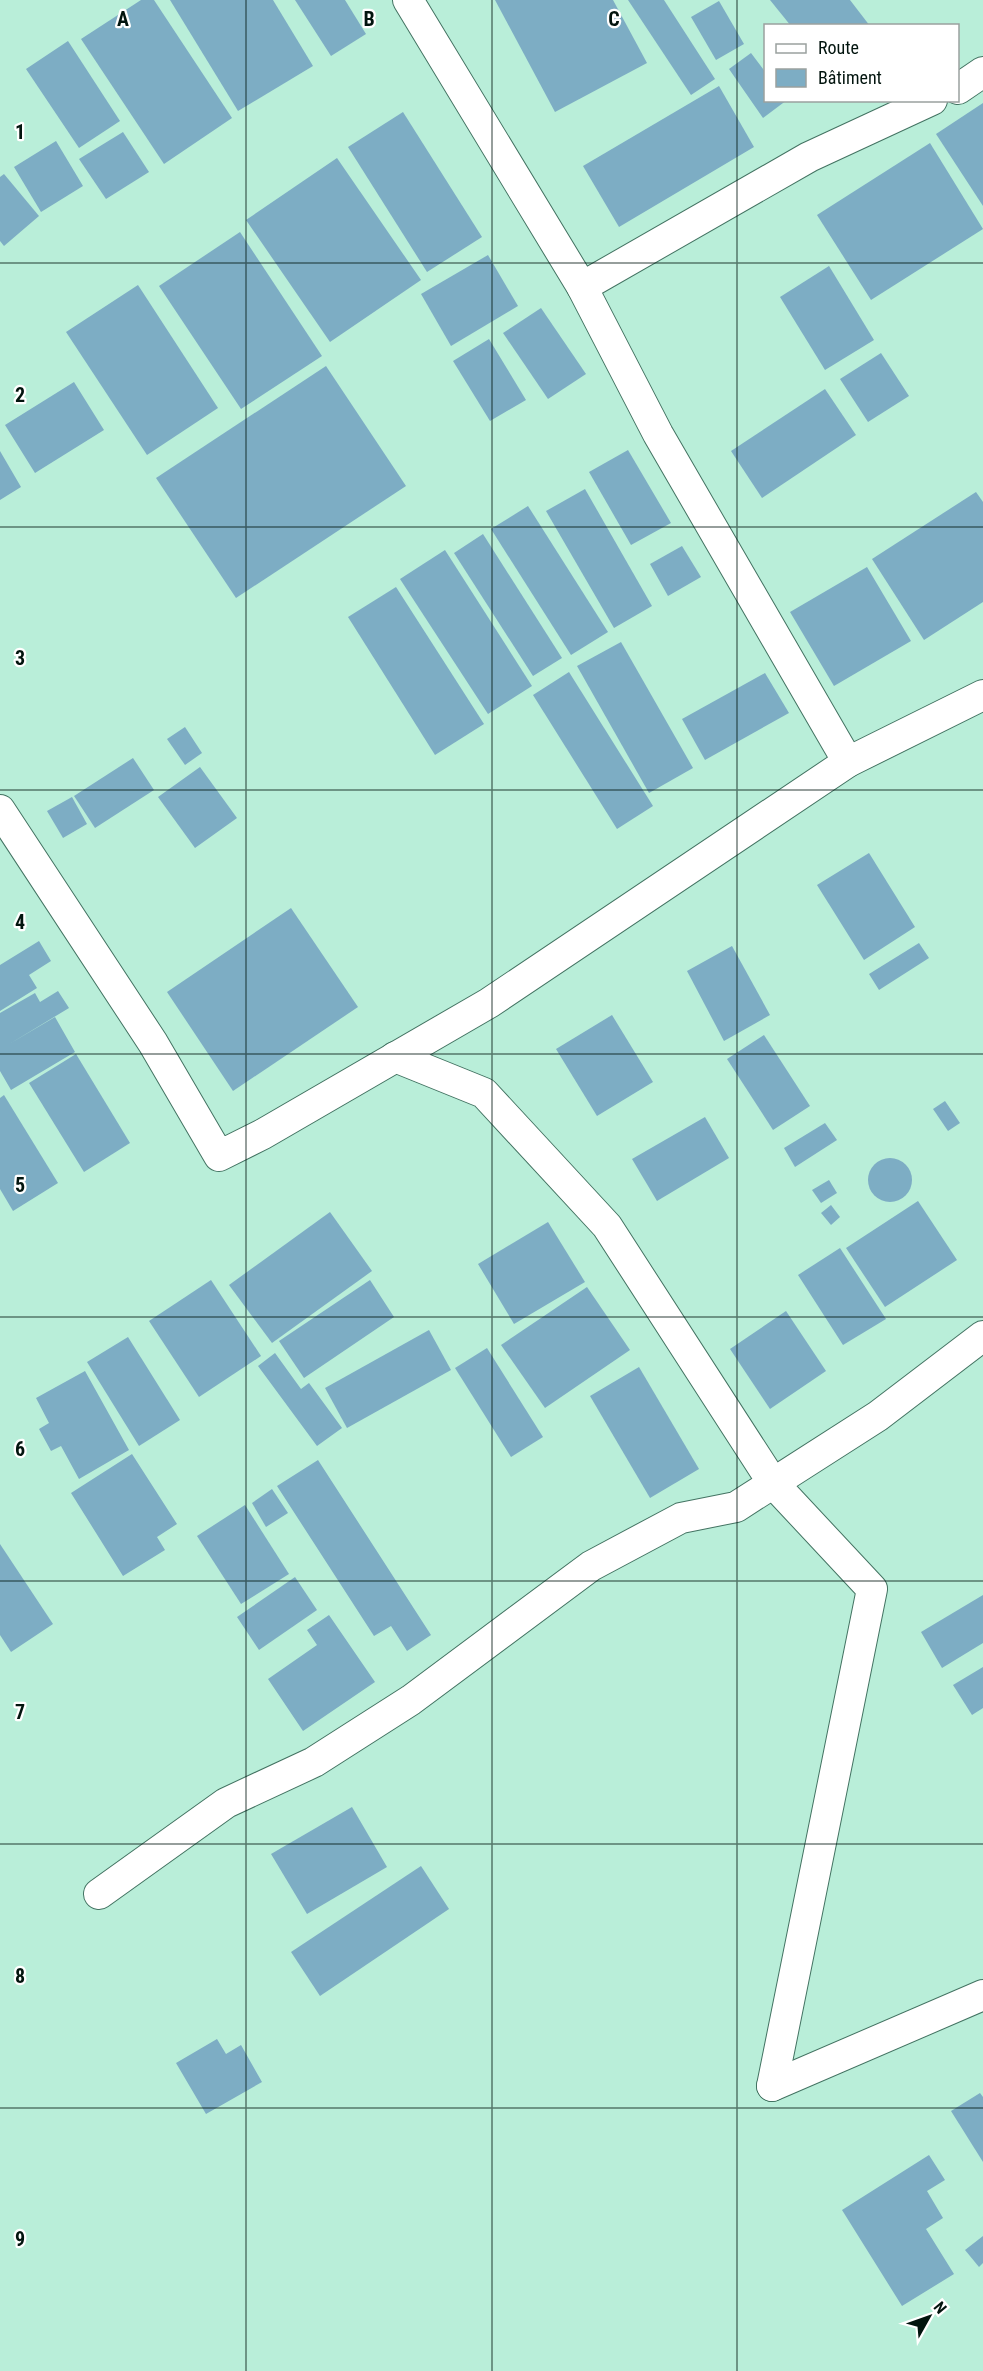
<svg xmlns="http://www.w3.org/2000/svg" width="983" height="2371" viewBox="0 0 983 2371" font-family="'Roboto Condensed',sans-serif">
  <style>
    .building { fill: #7dadc4 }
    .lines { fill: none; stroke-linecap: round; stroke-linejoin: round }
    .street-casing { stroke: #437362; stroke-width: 32 }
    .street { stroke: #fff; stroke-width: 30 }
    .grid { fill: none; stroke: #02140e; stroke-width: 1.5; stroke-opacity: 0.55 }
    .grid-label { font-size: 20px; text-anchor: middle; font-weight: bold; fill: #02140e; stroke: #fff; stroke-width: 4.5; stroke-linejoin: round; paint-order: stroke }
  </style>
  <rect width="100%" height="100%" fill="#b9eed9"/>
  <g class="building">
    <path d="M141 0H154L232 118 164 164 81 39Z"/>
    <path d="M170 0H273L313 66 238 111Z"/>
    <path d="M295 0H345L366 34 331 56Z"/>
    <path d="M495 0H613L647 63 555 112Z"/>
    <path d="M628 0H664L715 79 691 95Z"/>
    <path d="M770 0H850L870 26H791Z"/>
    <path d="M719 1 744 44 716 60 691 17Z"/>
    <path d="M68 41 120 121 79 148 26 69Z"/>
    <path d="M751 53 766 73V100H787L763 118 729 69Z"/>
    <path d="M719 86 754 147 619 227 583 166Z"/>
    <path d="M983 103V206L936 134Z"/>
    <path d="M403 112 482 237 427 272 348 147Z"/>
    <path d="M123 132 149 172 106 199 79 159Z"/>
    <path d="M56 141 83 186 41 212 14 167Z"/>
    <path d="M930 143 983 229 871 300 817 215Z"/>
    <path d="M337 158 421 280 330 342 246 220Z"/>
    <path d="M4 174 39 216 4 246 0 241V177Z"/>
    <path d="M240 232 322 356 241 409 159 286Z"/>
    <path d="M488 255 518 306 451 346 421 294Z"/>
    <path d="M829 266 874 340 825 370 780 297Z"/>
    <path d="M138 285 218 408 147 455 66 332Z"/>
    <path d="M541 308 586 374 548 399 503 333Z"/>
    <path d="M489 339 526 400 490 421 453 361Z"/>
    <path d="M881 353 909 396 868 422 840 379Z"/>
    <path d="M326 366 406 486 236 598 156 478Z"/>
    <path d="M74 382 104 430 35 473 5 425Z"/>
    <path d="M825 389 856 435 762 498 731 451Z"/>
    <path d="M628 450 671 523 631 545 589 472Z"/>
    <path d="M0 451 21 487 0 500Z"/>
    <path d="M585 489 652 606 614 628 546 511Z"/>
    <path d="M976 492 983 502V602L924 640 872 559Z"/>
    <path d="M528 506 608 632 571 655 491 529Z"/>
    <path d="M483 534 562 658 533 676 454 553Z"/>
    <path d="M682 546 701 577 668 596 650 564Z"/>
    <path d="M445 550 532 686 488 714 400 579Z"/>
    <path d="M867 567 911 641 834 686 790 612Z"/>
    <path d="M396 587 484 724 435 755 348 617Z"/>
    <path d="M621 642 693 768 649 793 577 666Z"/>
    <path d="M569 672 653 806 617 829 533 695Z"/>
    <path d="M765 673 789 713 705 760 682 719Z"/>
    <path d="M185 727 202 753 185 765 167 739Z"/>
    <path d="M133 758 154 790 95 828 74 796Z"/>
    <path d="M200 767 237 818 195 848 158 797Z"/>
    <path d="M72 797 87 824 63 838 47 811Z"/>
    <path d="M869 853 915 927 864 960 817 885Z"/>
    <path d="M291 908 358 1007 233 1091 167 992Z"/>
    <path d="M39 941 51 961 29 975 37 988 0 1011V965Z"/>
    <path d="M919 943 929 958 879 990 869 974Z"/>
    <path d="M732 946 770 1015 724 1041 687 971Z"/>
    <path d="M58 991 69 1008 11 1043 55 1017 75 1052 11 1090 0 1071V1013L35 993 40 1002Z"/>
    <path d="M612 1015 653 1082 597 1116 556 1049Z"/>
    <path d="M764 1035 810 1106 773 1130 727 1059Z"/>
    <path d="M76 1054 130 1143 84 1172 29 1083Z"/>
    <path d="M4 1095 58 1183 13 1211 0 1189V1098Z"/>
    <path d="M945 1101 960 1123 948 1131 933 1109Z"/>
    <path d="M705 1117 729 1158 657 1201 632 1159Z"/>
    <path d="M825 1123 837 1140 795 1167 784 1148Z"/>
    <circle cx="890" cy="1180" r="22"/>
    <path d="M829 1180 837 1193 821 1203 812 1190Z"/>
    <path d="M918 1201 957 1260 885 1307 846 1248Z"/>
    <path d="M831 1205 840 1217 831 1225 821 1213Z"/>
    <path d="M330 1212 372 1271 272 1343 229 1285Z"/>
    <path d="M548 1222 585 1282 514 1324 478 1264Z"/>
    <path d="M840 1248 886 1319 843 1345 798 1275Z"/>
    <path d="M211 1280 261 1356 199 1397 149 1321Z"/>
    <path d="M370 1280 394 1317 304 1378 279 1341Z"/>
    <path d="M587 1287 630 1350 545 1408 501 1345Z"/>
    <path d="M786 1311 826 1371 770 1409 730 1349Z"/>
    <path d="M429 1330 451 1370 347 1428 325 1388Z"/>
    <path d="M128 1337 180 1420 139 1446 87 1362Z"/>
    <path d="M487 1348 543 1437 511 1457 455 1368Z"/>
    <path d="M275 1353 301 1389 309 1383 342 1428 317 1446 258 1366Z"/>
    <path d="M639 1367 699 1469 650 1498 590 1396Z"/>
    <path d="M85 1371 129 1450 79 1479 61 1446 51 1451 39 1429 49 1423 36 1398Z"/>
    <path d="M132 1454 177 1524 157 1537 165 1550 123 1576 71 1493Z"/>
    <path d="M318 1460 431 1635 407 1651 391 1626 374 1636 277 1486Z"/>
    <path d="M272 1489 288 1513 266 1527 252 1503Z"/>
    <path d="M245 1505 289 1574 241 1604 197 1536Z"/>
    <path d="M0 1544 53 1624 11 1652 0 1635Z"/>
    <path d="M295 1577 317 1610 259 1650 237 1617Z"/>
    <path d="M983 1595V1643L942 1668 921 1632Z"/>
    <path d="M329 1615 375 1682 303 1731 268 1679 317 1645 307 1630Z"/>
    <path d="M983 1667V1708L972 1715 953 1685Z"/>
    <path d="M352 1807 387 1867 307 1914 271 1854Z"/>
    <path d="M421 1866 449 1909 320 1996 291 1952Z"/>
    <path d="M217 2039 226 2054 241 2045 262 2082 206 2114 176 2063Z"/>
    <path d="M980 2093 983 2097V2162L951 2111Z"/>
    <path d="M929 2155 945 2180 927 2191 943 2218 926 2229 954 2274 902 2306 842 2210Z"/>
    <path d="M983 2236V2263L979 2267 965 2250Z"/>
  </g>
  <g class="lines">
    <g class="street-casing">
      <g id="street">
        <path d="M408 0 582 287 658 434 848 762"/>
        <path d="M958 89 983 72"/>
        <path d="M582 287 809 157 932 100"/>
        <path d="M0 810 153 1043 219 1156 263 1134 489 1003 848 762 983 695"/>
        <path d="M395 1057 484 1093 607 1226 773 1483 872 1589 772 2086"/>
        <path d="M99 1894 226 1803 314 1762 411 1700 591 1566 681 1518 736 1507 878 1416 983 1336"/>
        <path d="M772 2086 983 1995"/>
      </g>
    </g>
    <use href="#street" class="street"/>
  </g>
  <path class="grid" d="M246 0V2371M492 0V2371M737 0V2371M0 263H983M0 527H983M0 790H983M0 1054H983M0 1317H983M0 1581H983M0 1844H983M0 2108H983"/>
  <g class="grid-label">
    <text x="123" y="26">A</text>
    <text x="369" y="26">B</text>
    <text x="614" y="26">C</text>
    <text x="20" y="139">1</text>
    <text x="20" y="402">2</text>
    <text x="20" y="665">3</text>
    <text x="20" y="929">4</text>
    <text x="20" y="1192">5</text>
    <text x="20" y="1456">6</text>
    <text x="20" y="1719">7</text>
    <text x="20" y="1983">8</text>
    <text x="20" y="2246">9</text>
  </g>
  <rect x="764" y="24" width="195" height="78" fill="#ffffff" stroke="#9aa19f" stroke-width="1.5"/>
  <rect x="776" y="44" width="30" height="9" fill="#ffffff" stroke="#9aa19f" stroke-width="1.5"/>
  <text x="818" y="54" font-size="18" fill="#02140e">Route</text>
  <rect x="776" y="69" width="30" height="18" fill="#7dadc4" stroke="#9aa19f" stroke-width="1.5"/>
  <text x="818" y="84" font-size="18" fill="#02140e">Bâtiment</text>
  <g transform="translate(929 2317) rotate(50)" stroke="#ffffff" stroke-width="4.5" paint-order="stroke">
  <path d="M0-4.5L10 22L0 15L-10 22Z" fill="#02140e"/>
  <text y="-9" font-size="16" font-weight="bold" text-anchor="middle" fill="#02140e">N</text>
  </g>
</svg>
